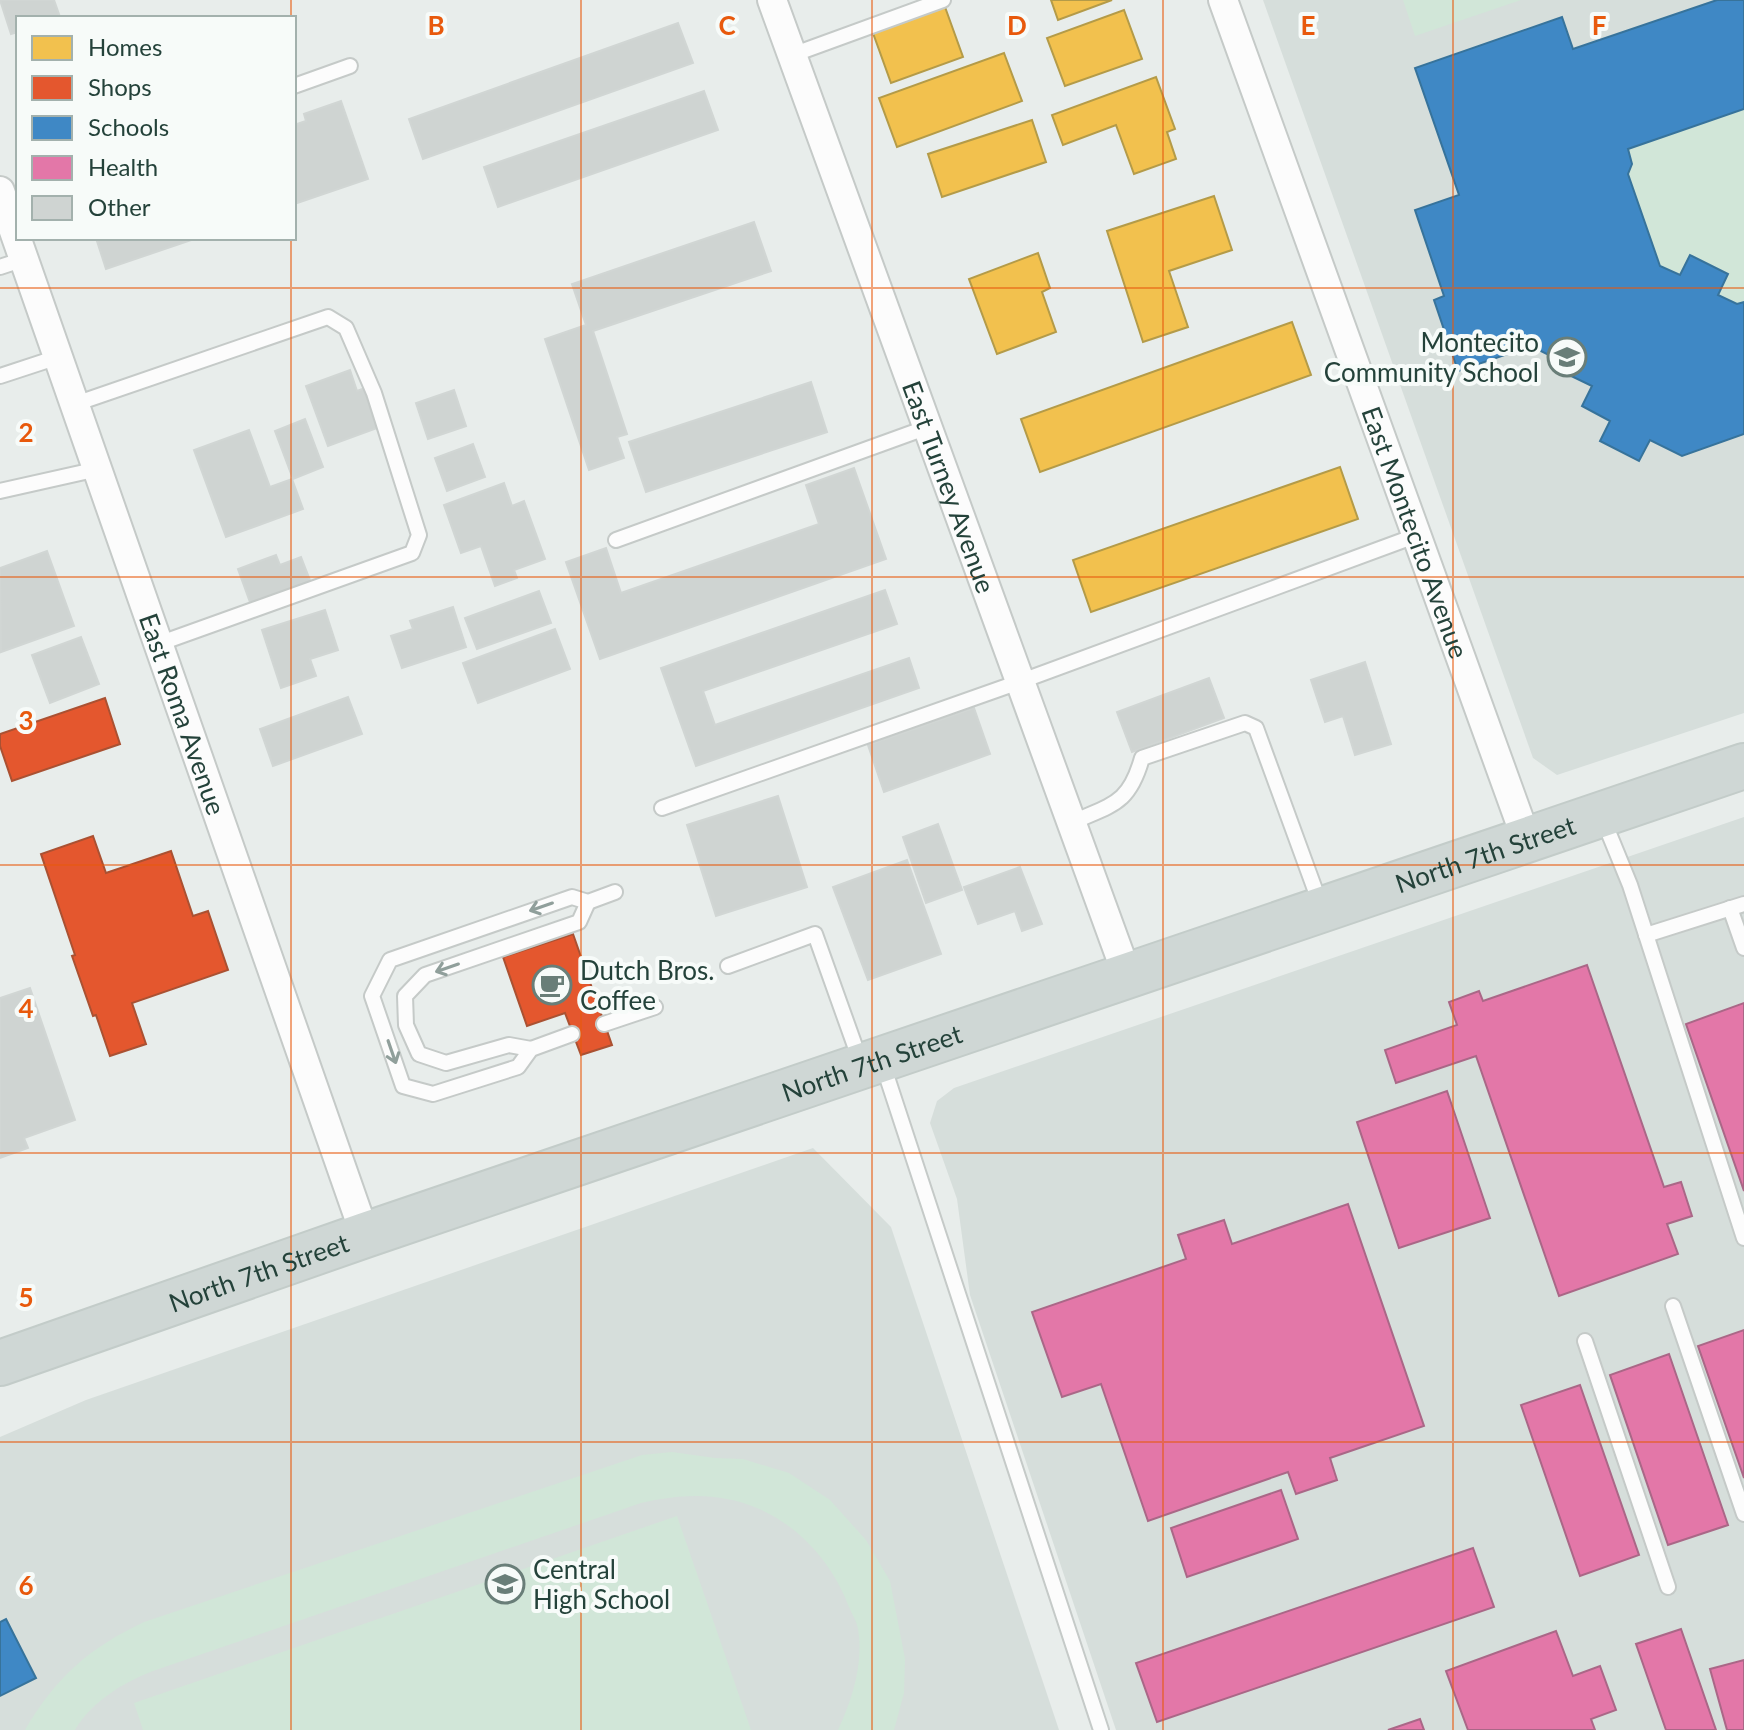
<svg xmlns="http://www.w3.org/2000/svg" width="1744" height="1730" viewBox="0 0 1744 1730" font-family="Lato,sans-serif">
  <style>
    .built { fill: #d6dedb }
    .green { fill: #d1e6d8 }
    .homes { fill: #f2c14e; stroke: #b49b48; stroke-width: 2 }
    .shops { fill: #e4572e; stroke: #aa5132; stroke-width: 2 }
    .schools { fill: #3f88c5; stroke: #37739b; stroke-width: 2 }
    .health { fill: #e377a8; stroke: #aa6787; stroke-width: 2 }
    .building { fill: #cfd4d2; stroke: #d1d6d4; stroke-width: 2 }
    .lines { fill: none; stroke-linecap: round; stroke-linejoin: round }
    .service-casing { stroke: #c5cac8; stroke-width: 18 }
    .minor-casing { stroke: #c5cac8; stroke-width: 32 }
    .primary-casing { stroke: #c3ccc9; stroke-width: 48 }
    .service { stroke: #fcfcfc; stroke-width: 14 }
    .minor { stroke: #fcfcfc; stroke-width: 28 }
    .primary { stroke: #cfd7d5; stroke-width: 44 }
    .oneway { stroke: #909f9b }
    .grid { fill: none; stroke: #e8590c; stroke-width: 2; stroke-opacity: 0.55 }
    .labels { text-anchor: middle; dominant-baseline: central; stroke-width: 8; stroke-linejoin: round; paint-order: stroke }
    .poi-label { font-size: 26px; fill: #24423a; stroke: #f7fbf9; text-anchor: start }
    .street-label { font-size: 26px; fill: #24423a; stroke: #f7fbf9 }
    .grid-label { font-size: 26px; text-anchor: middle; font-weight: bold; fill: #e8590c; stroke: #f7fbf9; stroke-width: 8; stroke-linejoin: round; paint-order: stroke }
  </style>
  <rect width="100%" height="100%" fill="#e8edeb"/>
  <g class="built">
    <path d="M1263 0H1744V713L1557 775 1533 758Z"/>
    <path d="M1744 817V1730H1116L970 1295 957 1199 930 1123 937 1101 954 1088Z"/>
    <path d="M813 1148 891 1227 1059 1730H0V1437L86 1400Z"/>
  </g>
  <g class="green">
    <path d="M1403 0H1521L1415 36Z"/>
    <path d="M1744 109V302L1737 304 1718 295 1728 274 1691 255 1680 275 1660 266 1628 174 1632 164 1628 149Z"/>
    <path d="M672 1452 715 1458 743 1459 789 1473 830 1500 866 1540 890 1581 905 1659 904 1693 894 1730H838C852 1700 864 1663 858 1629 857 1622 852 1614 849 1607 830 1556 787 1512 732 1500 701 1493 672 1496 641 1503L153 1671C124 1682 91 1702 75 1730H25C56 1677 89 1648 144 1622L642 1455Z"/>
    <path d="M677 1516 751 1730H143L134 1703Z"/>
  </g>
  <g class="homes">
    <path d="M1051 0H1112L1058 20Z"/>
    <path d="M945 7 963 57 891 83 873 33Z"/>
    <path d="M1124 10 1142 59 1065 86 1047 38Z"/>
    <path d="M1004 53 1022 101 897 147 879 98Z"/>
    <path d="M1156 77 1175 129 1167 132 1176 159 1134 174 1116 125 1063 145 1052 115Z"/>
    <path d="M1032 120 1046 162 942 197 928 154Z"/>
    <path d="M1214 196 1232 250 1169 271 1188 327 1143 342 1107 231Z"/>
    <path d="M1038 253 1050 288 1042 292 1056 332 997 354 969 279Z"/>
    <path d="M1292 322 1311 375 1040 472 1021 419Z"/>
    <path d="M1340 467 1358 519 1091 612 1073 560Z"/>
  </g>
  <g class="shops">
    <path d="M105 698 120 744 12 781 0 746V734Z"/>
    <path d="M93 836 106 873 171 851 193 916 208 911 228 970 132 1003 146 1044 110 1056 96 1015 93 1016 72 956 75 955 41 854Z"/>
    <path d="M573 934 612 1045 581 1055 565 1013 527 1026 503 957Z"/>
  </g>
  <g class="schools">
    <path d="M1717 0H1744V109L1628 149 1632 164 1628 174 1660 266 1680 275 1690 255 1728 274 1718 295 1737 304 1744 302V434L1682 456 1650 440 1639 461 1600 441 1610 421 1582 406 1592 386 1565 373 1569 365 1531 346 1458 371 1434 300 1444 296 1415 210 1459 195 1415 68 1562 17 1573 49Z"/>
    <path d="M6 1619 36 1678 0 1696V1622Z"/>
  </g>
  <g class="health">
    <path d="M1587 965 1664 1187 1681 1182 1692 1216 1667 1224 1678 1254 1559 1296 1476 1056 1396 1083 1385 1050 1457 1025 1449 1002 1479 991 1483 1001Z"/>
    <path d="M1744 1003V1191L1686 1024Z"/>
    <path d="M1447 1091 1490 1218 1399 1248 1357 1122Z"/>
    <path d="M1348 1204 1424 1426 1330 1458 1337 1480 1296 1494 1288 1472 1148 1521 1101 1384 1062 1397 1032 1312 1186 1259 1178 1235 1224 1220 1232 1244Z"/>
    <path d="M1744 1330V1478L1698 1346Z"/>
    <path d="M1669 1354 1728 1525 1668 1545 1610 1375Z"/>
    <path d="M1580 1385 1639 1555 1580 1576 1521 1405Z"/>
    <path d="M1281 1490 1298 1539 1187 1577 1171 1528Z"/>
    <path d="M1473 1548 1494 1607 1157 1722 1136 1663Z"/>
    <path d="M1681 1629 1716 1730H1666L1636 1644Z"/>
    <path d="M1556 1631 1573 1676 1600 1666 1616 1710 1591 1719 1595 1730H1468L1446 1671Z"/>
    <path d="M1744 1660V1730H1727L1710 1669Z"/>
    <path d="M1420 1719 1424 1730H1388Z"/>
  </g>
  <g class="building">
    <path d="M0 0H54L60 17 18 18V32L11 34Z"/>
    <path d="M678 23 693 63 423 159 409 119Z"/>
    <path d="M704 91 718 130 498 207 484 167Z"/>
    <path d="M341 101 368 179 294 204V125L306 121 304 114Z"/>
    <path d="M754 222 771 271 593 331 627 434 617 437 624 458 589 470 545 339 586 325 572 284Z"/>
    <path d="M96 238H197L106 269Z"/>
    <path d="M350 370 357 391 365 388 380 427 328 446 306 386Z"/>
    <path d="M811 382 827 432 646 492 629 442Z"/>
    <path d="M454 390 466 426 428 439 416 403Z"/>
    <path d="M305 419 323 467 293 479 275 431Z"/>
    <path d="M249 430 270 487 292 479 303 509 226 537 194 450Z"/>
    <path d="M473 444 485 477 447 491 435 458Z"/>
    <path d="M854 468 886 559 600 659 566 562 606 548 621 593 819 524 806 485Z"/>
    <path d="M504 483 512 506 524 501 545 559 514 570 517 578 495 586 481 546 461 553 444 505Z"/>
    <path d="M47 551 74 626 1 652 0 568Z"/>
    <path d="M276 555 280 565 301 557 311 583 251 605 238 569Z"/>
    <path d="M885 590 897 624 703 691 715 725 909 658 919 688 696 766 661 668Z"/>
    <path d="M539 591 551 623 477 649 465 618Z"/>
    <path d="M453 607 466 647 402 668 391 636 413 629 410 621Z"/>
    <path d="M325 610 338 650 310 659 316 676 281 688 262 630Z"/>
    <path d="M555 629 570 669 478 703 463 663Z"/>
    <path d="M81 637 99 684 50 703 32 655Z"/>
    <path d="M1365 662 1391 744 1355 755 1343 716 1325 722 1311 680Z"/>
    <path d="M1209 678 1224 718 1132 752 1117 712Z"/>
    <path d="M348 697 362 734 273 766 260 729Z"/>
    <path d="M974 708 990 754 884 792 868 745Z"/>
    <path d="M778 796 807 887 716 916 687 825Z"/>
    <path d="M938 824 962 890 926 903 903 837Z"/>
    <path d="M907 860 941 954 868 980 833 887Z"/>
    <path d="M1020 867 1042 924 1022 931 1015 911 978 924 964 887Z"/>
    <path d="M30 988 75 1120 24 1138 28 1148 0 1158V998Z"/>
  </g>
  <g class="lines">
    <g class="service-casing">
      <g id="service">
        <path d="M792 55 943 0"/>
        <path d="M294 86 350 66"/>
        <path d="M0 267 24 259"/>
        <path d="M0 376 58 357"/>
        <path d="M75 404 328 317 346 328 374 393 419 535 412 553 158 644"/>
        <path d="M0 491 98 469"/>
        <path d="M616 540 928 427"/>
        <path d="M662 808 1019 682 1415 536"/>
        <path d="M1603 819 1630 885 1744 1238"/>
        <path d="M1073 822C1113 804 1129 804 1142 758L1245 723 1256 728 1321 906"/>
        <path d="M1730 908 1744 948"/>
        <path d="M1646 935 1744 904"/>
        <path d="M728 966 815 934 861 1063"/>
        <path d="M604 1024 655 1007"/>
        <path d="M572 1034 531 1049 518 1067 433 1094 403 1086 372 996 390 960 572 897 588 902 615 892"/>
        <path d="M531 1049 509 1045 446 1063 419 1054 406 1025 405 996 425 975 579 922 588 902"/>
        <path d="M883 1065 1101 1730"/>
        <path d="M1673 1306 1744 1514"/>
        <path d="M1585 1341 1668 1587"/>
      </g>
    </g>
    <g class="minor-casing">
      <g id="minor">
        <path id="s1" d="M772 0 1127 975"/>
        <path id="s2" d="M1223 0 1527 841"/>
        <path id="s3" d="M0 191 365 1235"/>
      </g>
    </g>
    <g class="primary-casing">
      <g id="primary">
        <path id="s4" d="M0 1363 365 1235 1744 766"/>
      </g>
    </g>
    <use href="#service" class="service"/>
    <use href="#minor" class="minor"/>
    <use href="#primary" class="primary"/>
  </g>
  <defs><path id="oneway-shaft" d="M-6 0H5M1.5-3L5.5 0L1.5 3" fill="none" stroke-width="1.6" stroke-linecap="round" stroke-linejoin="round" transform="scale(2)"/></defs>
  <g class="oneway">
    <use href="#oneway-shaft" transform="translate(541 907) rotate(161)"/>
    <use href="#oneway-shaft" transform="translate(447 968) rotate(161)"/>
    <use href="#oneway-shaft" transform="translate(392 1052) rotate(71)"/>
  </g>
  <path class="grid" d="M291 0V18M581 0V1730M872 0V1730M1163 0V1730M1453 0V1730M291 238V1730M0 288H1744M0 577H1744M0 865H1744M0 1153H1744M0 1442H1744"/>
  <defs>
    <g id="school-ring" transform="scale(2)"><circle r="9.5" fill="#f7fbf9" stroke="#697e78" stroke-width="1.5"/><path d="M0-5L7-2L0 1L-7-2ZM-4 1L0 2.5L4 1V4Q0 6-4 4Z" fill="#697e78"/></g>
    <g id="cafe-ring" transform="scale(2)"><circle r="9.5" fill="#f7fbf9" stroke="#697e78" stroke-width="1.5"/><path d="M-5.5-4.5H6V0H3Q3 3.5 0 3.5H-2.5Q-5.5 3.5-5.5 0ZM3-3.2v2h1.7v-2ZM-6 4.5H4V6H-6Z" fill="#697e78"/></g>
  </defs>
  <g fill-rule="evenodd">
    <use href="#school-ring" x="1567" y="357"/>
    <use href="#cafe-ring" x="552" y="985"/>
    <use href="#school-ring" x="505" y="1584"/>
  </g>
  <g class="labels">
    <g class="poi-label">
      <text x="1539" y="342" text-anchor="end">Montecito<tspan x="1539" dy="30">Community School</tspan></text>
      <text x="580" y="970">Dutch Bros.<tspan x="580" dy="30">Coffee</tspan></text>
      <text x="533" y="1569">Central<tspan x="533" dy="30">High School</tspan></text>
    </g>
    <g class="street-label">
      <text stroke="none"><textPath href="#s1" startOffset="518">East Turney Avenue</textPath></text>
      <text stroke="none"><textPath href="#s2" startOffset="566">East Montecito Avenue</textPath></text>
      <text stroke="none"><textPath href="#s3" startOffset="554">East Roma Avenue</textPath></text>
      <text stroke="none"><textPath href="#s4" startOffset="1570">North 7th Street</textPath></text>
      <text stroke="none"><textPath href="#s4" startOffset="922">North 7th Street</textPath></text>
      <text stroke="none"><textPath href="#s4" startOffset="274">North 7th Street</textPath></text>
    </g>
  </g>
  <g class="grid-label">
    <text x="436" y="35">B</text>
    <text x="727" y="35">C</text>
    <text x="1017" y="35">D</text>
    <text x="1308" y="35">E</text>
    <text x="1599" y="35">F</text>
    <text x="26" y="442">2</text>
    <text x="26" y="730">3</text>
    <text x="26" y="1018">4</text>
    <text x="26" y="1307">5</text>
    <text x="26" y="1595">6</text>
  </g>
  <rect x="16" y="16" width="280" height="224" fill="#f7fbf9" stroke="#a3b1ad" stroke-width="2"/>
  <rect x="32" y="36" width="40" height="24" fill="#f2c14e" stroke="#a3b1ad" stroke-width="2"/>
  <text x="88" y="56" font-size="24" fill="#24423a">Homes</text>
  <rect x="32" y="76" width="40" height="24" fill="#e4572e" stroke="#a3b1ad" stroke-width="2"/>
  <text x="88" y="96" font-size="24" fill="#24423a">Shops</text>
  <rect x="32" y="116" width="40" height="24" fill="#3f88c5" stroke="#a3b1ad" stroke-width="2"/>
  <text x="88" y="136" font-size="24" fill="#24423a">Schools</text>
  <rect x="32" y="156" width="40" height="24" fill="#e377a8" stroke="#a3b1ad" stroke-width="2"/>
  <text x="88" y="176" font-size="24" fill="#24423a">Health</text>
  <rect x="32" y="196" width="40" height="24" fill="#cfd4d2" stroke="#a3b1ad" stroke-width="2"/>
  <text x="88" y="216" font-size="24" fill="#24423a">Other</text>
</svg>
